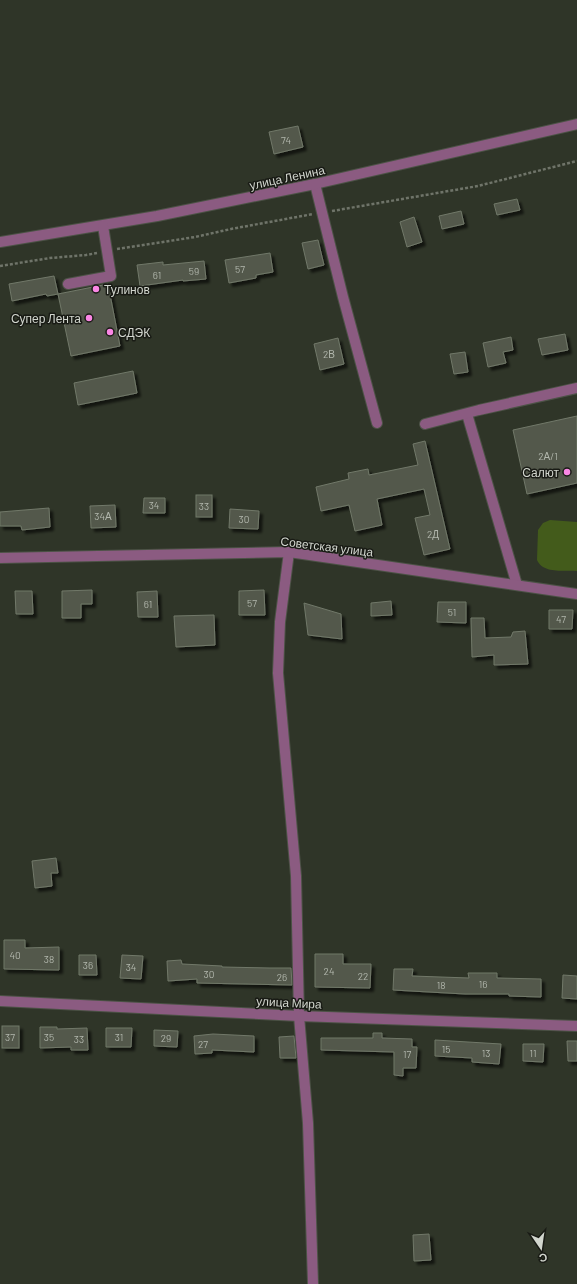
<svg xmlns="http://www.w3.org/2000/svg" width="577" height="1284" viewBox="0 0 577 1284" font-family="Barlow,sans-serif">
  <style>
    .green { fill: #435b1b }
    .building { fill: #53594b; stroke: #717869; filter: url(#shadow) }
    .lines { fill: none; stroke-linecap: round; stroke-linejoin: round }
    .minor-casing { stroke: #4c5246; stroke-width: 12 }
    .path { stroke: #6f7469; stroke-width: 2.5; stroke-dasharray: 3 2; stroke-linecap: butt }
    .minor { stroke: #8b5b81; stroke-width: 10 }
    .poi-dot { fill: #fb87e5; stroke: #191b15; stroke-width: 1.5 }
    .labels { text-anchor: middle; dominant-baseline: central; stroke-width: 3; stroke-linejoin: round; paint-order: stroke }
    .number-label { font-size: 10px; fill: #b2b7ad }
    .street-label { font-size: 12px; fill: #d2d6ce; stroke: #191b15 }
    .poi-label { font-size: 12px; fill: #d2d6ce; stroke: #191b15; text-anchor: start }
  </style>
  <defs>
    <filter id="shadow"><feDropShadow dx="3.5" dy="3.5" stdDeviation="1" flood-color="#0009"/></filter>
  </defs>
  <rect width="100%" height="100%" fill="#2f3528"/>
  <path class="green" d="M550 520 577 522V571C564 570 543 574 537 560L538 530 543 523Z"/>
  <g class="building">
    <path d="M298 126 303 147 274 154 269 132Z"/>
    <path d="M517 199 520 210 497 215 494 204Z"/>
    <path d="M461 211 464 224 442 229 439 216Z"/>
    <path d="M414 217 422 242 407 247 400 222Z"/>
    <path d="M318 240 324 265 308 269 302 243Z"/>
    <path d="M270 253 273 272 256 275V278L229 283 225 260Z"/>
    <path d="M204 261 206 279 183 281V280L140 286 137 265 163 262V265Z"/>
    <path d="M54 276 58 294 108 284 120 346 71 356 58 294 47 296 46 294 12 301 9 284Z"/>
    <path d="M565 334 568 350 542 355 538 339Z"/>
    <path d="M511 337 513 350 503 352 506 363 488 367 483 343Z"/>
    <path d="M338 338 344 364 320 370 314 344Z"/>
    <path d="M465 352 468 372 454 374 450 354Z"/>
    <path d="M133 371 137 393 78 405 74 383Z"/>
    <path d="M577 416V483L527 494 513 430Z"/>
    <path d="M425 441 450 549 424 555 415 518 430 515 424 489 377 499 382 525 355 531 349 505 321 511 316 487 349 479 348 473 368 469 369 475 418 465 413 444Z"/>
    <rect x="196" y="495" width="16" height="22"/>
    <path d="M144 498H165V513H143Z"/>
    <path d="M115 505 116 527 91 528 90 506Z"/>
    <path d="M49 508 50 527 22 530 21 526H0V512Z"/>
    <path d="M230 509 259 511 258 529 229 528Z"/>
    <path d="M92 590V604H81V618H62V591Z"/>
    <path d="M264 590 265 615H239V591Z"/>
    <path d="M15 591H32L33 614H16Z"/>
    <path d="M157 591 158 617H138L137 592Z"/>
    <path d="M391 601 392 615 371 616V603Z"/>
    <path d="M438 602H466V623L437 622Z"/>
    <path d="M304 603 341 614 342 639 308 635Z"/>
    <path d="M549 610H573L572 629H549Z"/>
    <path d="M214 615 215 645 176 647 174 616Z"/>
    <path d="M471 618H484L485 638 511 637 513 632 525 631 528 664 494 665V655L472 657Z"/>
    <path d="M56 858 58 873H51L52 886 35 888 32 861Z"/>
    <path d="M4 940H25V948L59 947V970L4 969Z"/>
    <path d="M315 954H343V964H371L370 988 315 987Z"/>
    <path d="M79 955H96L97 975H79Z"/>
    <path d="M122 955 143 956 141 979 120 978Z"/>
    <path d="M181 960 182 964 222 966V967L270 968H291L292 985 197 983V979L168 981 167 961Z"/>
    <path d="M394 969H413L412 976 469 978 468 973H497V978L541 979V997L509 996V994H465L393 990Z"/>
    <path d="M563 975 577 976V999L562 998Z"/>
    <rect x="2" y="1026" width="17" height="22"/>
    <path d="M40 1027H57V1029L87 1028 88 1050H71V1047L40 1048Z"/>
    <path d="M106 1028H132L131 1047H106Z"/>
    <path d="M154 1030 178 1031 177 1047 154 1046Z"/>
    <path d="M373 1033H382V1038L412 1039V1047H417L416 1068H403V1076L394 1075V1052L321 1050V1038H373Z"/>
    <path d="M213 1034 254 1036V1052L212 1050V1053L195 1054 194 1036Z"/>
    <path d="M294 1036 296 1058H280L279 1037Z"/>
    <path d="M435 1040 501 1044 499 1064 472 1062V1058L435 1056Z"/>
    <path d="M567 1041H577V1061H568Z"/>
    <path d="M523 1044H544L543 1062 523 1061Z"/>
    <path d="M429 1234 431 1260 414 1261 413 1235Z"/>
  </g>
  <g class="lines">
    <g class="minor-casing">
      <g id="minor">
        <path d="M315 184 343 297 377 423"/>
        <path d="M0 242 157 216 315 184 577 124"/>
        <path d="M68 284 111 276 103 226"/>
        <path d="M467 414 517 585"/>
        <path d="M425 424 479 410 577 388"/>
        <path d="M289 552 280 622 278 673 296 876 299 1016 308 1123 313 1284"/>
        <path d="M0 558 289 552 577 594"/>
        <path d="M0 1001 299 1016 577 1026"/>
      </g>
    </g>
    <g class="path">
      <path d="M332 211 478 186 577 161"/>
      <path d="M117 249 195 237 231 229 313 214"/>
      <path d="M0 266 50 258 86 255 97 253"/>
    </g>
    <use href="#minor" class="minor"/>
  </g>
  <g class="poi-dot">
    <circle cx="96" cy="289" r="4"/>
    <circle cx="89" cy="318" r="4"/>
    <circle cx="110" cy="332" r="4"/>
    <circle cx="567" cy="472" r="4"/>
  </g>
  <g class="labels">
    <g class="number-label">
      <text x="286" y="140">74</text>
      <text x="240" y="269">57</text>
      <text x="194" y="271">59</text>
      <text x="157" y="275">61</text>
      <text x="329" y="354">2В</text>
      <text x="548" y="456">2А/1</text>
      <text x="154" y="505">34</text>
      <text x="204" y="506">33</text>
      <text x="103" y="516">34А</text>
      <text x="244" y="519">30</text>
      <text x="433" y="534">2Д</text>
      <text x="252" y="603">57</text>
      <text x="148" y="604">61</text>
      <text x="452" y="612">51</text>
      <text x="561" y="619">47</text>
      <text x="15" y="955">40</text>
      <text x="49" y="959">38</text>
      <text x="88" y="965">36</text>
      <text x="131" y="967">34</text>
      <text x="329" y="971">24</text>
      <text x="209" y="974">30</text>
      <text x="363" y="976">22</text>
      <text x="282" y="977">26</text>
      <text x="483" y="984">16</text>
      <text x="441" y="985">18</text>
      <text x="10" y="1037">37</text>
      <text x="49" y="1037">35</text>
      <text x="119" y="1037">31</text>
      <text x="166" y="1038">29</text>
      <text x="79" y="1039">33</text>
      <text x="203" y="1044">27</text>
      <text x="446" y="1049">15</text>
      <text x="486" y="1053">13</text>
      <text x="533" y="1053">11</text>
      <text x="407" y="1054">17</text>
    </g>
    <g class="street-label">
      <text transform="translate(287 177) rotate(-12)">улица Ленина</text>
      <text transform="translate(327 546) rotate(7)">Советская улица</text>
      <text transform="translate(289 1002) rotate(3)">улица Мира</text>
    </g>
    <g class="poi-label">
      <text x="104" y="289">Тулинов</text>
      <text x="81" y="318" text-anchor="end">Супер Лента</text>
      <text x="118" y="332">СДЭК</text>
      <text x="559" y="472" text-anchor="end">Салют</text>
    </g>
  </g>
  <g transform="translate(541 1248) rotate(167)" stroke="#191b15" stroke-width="3" paint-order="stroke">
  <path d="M0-3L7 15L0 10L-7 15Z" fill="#d2d6ce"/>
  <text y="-6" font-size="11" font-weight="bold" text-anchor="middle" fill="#d2d6ce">С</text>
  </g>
</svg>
